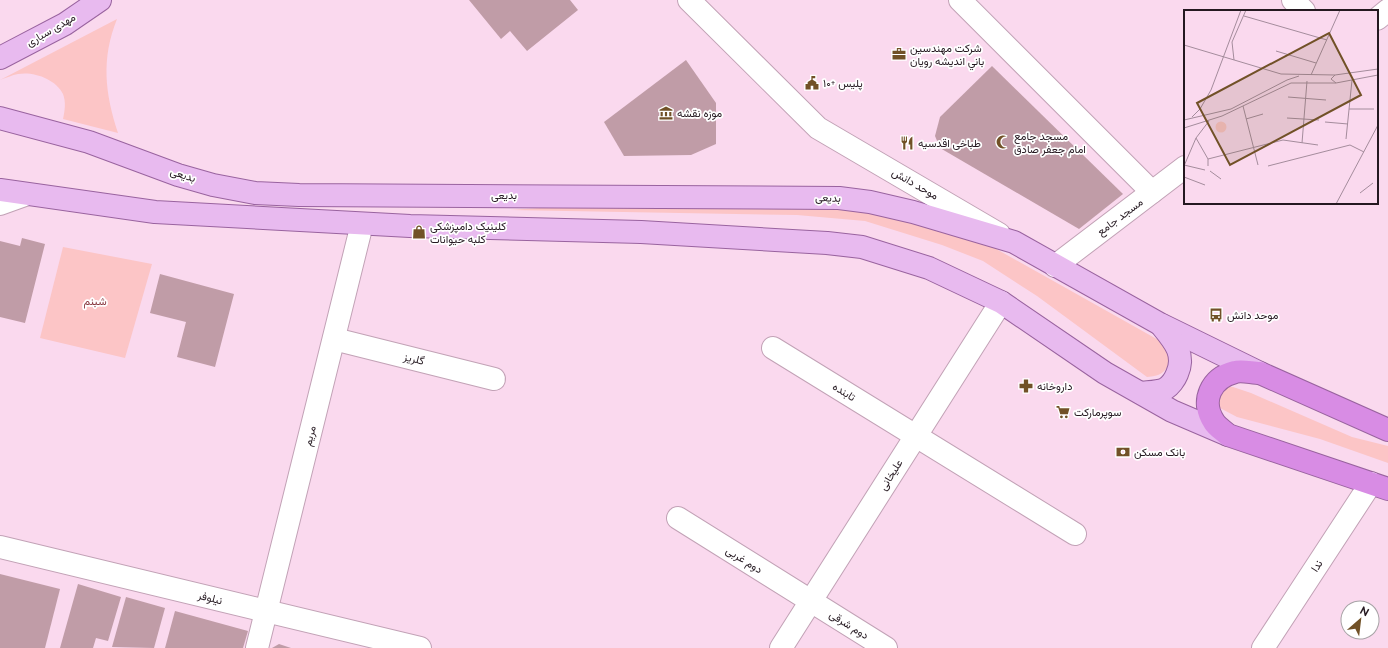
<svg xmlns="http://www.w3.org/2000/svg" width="1388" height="648" viewBox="0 0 1388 648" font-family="Raleway,Vazirmatn,sans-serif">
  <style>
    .green { fill: #fcc5c6 }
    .building { fill: #c09ca7 }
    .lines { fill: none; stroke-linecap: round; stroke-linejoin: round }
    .street-casing { stroke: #c2a2b6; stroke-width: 24 }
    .secondary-casing { stroke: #c2a2b6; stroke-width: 24 }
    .primary-casing { stroke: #99639f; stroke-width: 24 }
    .highway-casing { stroke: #99639f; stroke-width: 24 }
    .street { stroke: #fff; stroke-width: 22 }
    .secondary { stroke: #fff; stroke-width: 22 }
    .primary { stroke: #e8baef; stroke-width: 22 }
    .highway { stroke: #d88ce4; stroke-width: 22 }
    .labels { text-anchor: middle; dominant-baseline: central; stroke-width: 3.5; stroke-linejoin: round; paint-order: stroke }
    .street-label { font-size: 11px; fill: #241820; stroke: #fff }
    .poi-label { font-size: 11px; fill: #241820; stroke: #fff; text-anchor: start }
    .park-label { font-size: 11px; fill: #88373f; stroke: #fff }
    .inset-road { fill: none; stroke: #a48c9c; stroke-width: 1 }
    .view { fill: #715127; fill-opacity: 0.15; stroke: #715127; stroke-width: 2 }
    .inset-edge { fill: none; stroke: #241820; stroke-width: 2 }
  </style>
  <rect width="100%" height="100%" fill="#fad9ee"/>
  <g class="green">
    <path d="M117 19C101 59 105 93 118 133L63 119C65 110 66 102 63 94 56 79 33 71 18 74 12 75 6 78 0 80Z"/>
    <path d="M643 201 835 203 982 241 1162 342 1167 348 1170 362C1165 373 1160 376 1147 377L1037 296 983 261 942 245 865 221 797 215 510 210Z"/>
    <path d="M63 247 152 264 125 358 40 338Z"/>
    <path d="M1228 387H1233L1251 393 1352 437 1388 446V463L1320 439 1237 417 1220 408 1218 404 1219 393Z"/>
  </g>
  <g class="building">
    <path d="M469 0H570L578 10 527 51 510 31 501 39Z"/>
    <path d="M686 60 716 103V144L691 155 624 156 604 122Z"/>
    <path d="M992 66 1123 194 1079 229 940 148 935 136 940 117Z"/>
    <path d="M22 238 45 244 25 323 0 317V241L20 246Z"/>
    <path d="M160 274 234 294 215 367 177 357 186 322 150 313Z"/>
    <path d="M0 574 60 589 45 648H0Z"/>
    <path d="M78 584 121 597 108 641 96 638 93 648H60Z"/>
    <path d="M126 597 165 608 154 648 112 647Z"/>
    <path d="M175 611 248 631 243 648H165Z"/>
    <path d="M279 644 291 648H272Z"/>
  </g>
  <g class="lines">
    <g class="street-casing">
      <g id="street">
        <path d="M960 0 1152 192"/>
        <path d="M1293 0 1304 11"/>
        <path d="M1377 19 1388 10"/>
        <path d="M1055 266 1185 167"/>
        <path d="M334 339 494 379"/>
        <path d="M773 348 1075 534"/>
        <path d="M678 518 886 648"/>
        <path d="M0 547 420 648"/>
        <path d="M257 648 362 224"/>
        <path d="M781 648 1001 302"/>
        <path d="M1263 648 1371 483"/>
      </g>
    </g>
    <g class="secondary-casing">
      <g id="secondary">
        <path d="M689 0 818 128 999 234"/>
        <path d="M0 204 25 195"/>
      </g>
    </g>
    <g class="primary-casing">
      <g id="primary">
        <path d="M0 58 65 24 100 0"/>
        <path d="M0 118 89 142 178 175 213 185 255 193 299 195 839 198 870 202 913 212 1014 242 1160 324 1260 373"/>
        <path d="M0 190 155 212 410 226 641 232 827 243 862 247 929 268 1001 302 1105 373 1172 411 1228 435"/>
        <path d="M1141 393C1148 392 1158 392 1165 389 1170 386 1175 379 1177 374 1186 354 1174 341 1161 325"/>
      </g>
    </g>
    <g class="highway-casing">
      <path id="highway" d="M1388 430 1260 373C1252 373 1242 370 1235 372 1211 378 1200 401 1214 422 1217 427 1224 431 1228 435L1388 489"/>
    </g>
    <use href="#street" class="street"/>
    <use href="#secondary" class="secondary"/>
    <use href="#primary" class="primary"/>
    <use href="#highway" class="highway"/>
  </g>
  <defs>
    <g id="office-bare" transform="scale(1.08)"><path d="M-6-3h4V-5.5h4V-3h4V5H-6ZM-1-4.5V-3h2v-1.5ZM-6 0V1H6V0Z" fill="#715127" stroke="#fff" stroke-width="2.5" paint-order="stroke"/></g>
    <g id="civic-bare" transform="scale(1.08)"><path d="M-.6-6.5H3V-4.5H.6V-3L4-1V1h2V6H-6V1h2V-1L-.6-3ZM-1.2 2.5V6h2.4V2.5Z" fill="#715127" stroke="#fff" stroke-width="2.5" paint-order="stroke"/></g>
    <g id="museum-bare" transform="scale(1.08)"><path d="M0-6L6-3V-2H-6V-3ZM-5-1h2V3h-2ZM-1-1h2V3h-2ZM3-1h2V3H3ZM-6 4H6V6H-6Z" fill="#715127" stroke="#fff" stroke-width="2.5" paint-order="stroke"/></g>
    <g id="mosque-bare" transform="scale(1.08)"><path d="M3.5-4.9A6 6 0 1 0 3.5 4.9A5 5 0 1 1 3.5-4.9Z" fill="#715127" stroke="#fff" stroke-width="2.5" paint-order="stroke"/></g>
    <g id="restaurant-bare" transform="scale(1.08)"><path d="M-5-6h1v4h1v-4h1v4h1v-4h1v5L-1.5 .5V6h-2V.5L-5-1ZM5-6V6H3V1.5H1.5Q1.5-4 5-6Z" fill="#715127" stroke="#fff" stroke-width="2.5" paint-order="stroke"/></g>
    <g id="shop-bare" transform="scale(1.08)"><path d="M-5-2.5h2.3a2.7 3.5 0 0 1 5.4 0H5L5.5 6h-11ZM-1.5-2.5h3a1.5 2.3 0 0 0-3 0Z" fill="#715127" stroke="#fff" stroke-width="2.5" paint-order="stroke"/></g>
    <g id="bus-bare" transform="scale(1.08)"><path d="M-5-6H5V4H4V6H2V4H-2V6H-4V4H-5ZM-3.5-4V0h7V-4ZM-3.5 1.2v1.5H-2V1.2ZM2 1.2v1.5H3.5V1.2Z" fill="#715127" stroke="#fff" stroke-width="2.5" paint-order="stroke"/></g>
    <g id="pharmacy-bare" transform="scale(1.08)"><path d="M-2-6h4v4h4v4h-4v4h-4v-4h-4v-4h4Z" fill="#715127" stroke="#fff" stroke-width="2.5" paint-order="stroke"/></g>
    <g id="supermarket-bare" transform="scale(1.08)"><path d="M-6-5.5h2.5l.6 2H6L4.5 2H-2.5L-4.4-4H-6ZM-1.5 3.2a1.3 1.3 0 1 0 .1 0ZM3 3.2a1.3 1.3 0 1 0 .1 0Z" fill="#715127" stroke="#fff" stroke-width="2.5" paint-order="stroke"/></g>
    <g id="bank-bare" transform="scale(1.08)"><path d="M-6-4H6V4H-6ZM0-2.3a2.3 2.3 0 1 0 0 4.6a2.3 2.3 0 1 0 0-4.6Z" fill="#715127" stroke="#fff" stroke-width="2.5" paint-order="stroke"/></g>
  </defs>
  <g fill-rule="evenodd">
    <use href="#office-bare" x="899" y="54"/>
    <use href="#civic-bare" x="812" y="83"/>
    <use href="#museum-bare" x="666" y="113"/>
    <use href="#mosque-bare" x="1003" y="142"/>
    <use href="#restaurant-bare" x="907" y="143"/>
    <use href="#shop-bare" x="419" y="232"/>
    <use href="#bus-bare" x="1216" y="315"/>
    <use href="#pharmacy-bare" x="1026" y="386"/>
    <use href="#supermarket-bare" x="1063" y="412"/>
    <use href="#bank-bare" x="1123" y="452"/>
  </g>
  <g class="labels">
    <g class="street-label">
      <text transform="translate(51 30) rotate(-30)">مهدی سباری</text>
      <text transform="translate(183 175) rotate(18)">بدیعی</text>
      <text transform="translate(915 184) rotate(30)">موحد دانش</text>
      <text x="504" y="195">بدیعی</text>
      <text transform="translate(828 198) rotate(2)">بدیعی</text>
      <text transform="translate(1120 217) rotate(-37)">مسجد جامع</text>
      <text transform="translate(414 359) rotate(14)">گلریز</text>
      <text transform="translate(844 392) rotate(32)">تابنده</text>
      <text transform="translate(310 436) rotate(-76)">مریم</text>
      <text transform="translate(891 475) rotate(-58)">علیخانی</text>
      <text transform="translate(744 560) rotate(32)">دوم غربی</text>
      <text transform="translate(1317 566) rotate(-57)">ندا</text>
      <text transform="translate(210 598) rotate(14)">نیلوفر</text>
      <text transform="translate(849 625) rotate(32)">دوم شرقی</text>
    </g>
    <g class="poi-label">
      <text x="910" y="48">شركت مهندسين<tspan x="910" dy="13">باني انديشه رويان</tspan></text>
      <text x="823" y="83">پلیس +۱۰</text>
      <text x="677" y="113">موزه نقشه</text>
      <text x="1014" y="136">مسجد جامع<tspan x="1014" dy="13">امام جعفر صادق</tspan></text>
      <text x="918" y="143">طباخى اقدسيه</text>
      <text x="430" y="226">کلینیک دامپزشکی<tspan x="430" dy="13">کلبه حیوانات</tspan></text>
      <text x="1227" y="315">موحد دانش</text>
      <text x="1037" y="386">داروخانه</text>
      <text x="1074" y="412">سوپرمارکت</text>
      <text x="1134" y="452">بانک مسکن</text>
    </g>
    <g class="park-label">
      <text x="95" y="301">شبنم</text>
    </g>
  </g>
  <g transform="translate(1184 10)">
    <rect width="194" height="194" fill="#fad9ee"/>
    <path d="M31.5 117a5.5 5.5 0 1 1 11 0a5.5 5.5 0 1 1-11 0Z" fill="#fcc5c6"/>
    <path class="inset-road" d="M60 6 143 30M0 35 97 64 151 65M92 41 132 53M50 50 48 32 62 0M194 59 151 65 147 69 152 73 194 65M127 65 156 0M104 87 142 90M59 96 74 155M165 99H190M8 107 16 99 27 80 57 0M103 108 135 110M62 109 79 104M0 110 47 99 103 70 115 66M141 112 164 114M0 118 38 106 107 73H152M12 128 24 149V156M162 129 168 70M118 133 123 71M24 149 99 130 134 135M0 155 21 160M0 156 12 128 25 111M84 156 166 135 180 142M26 161 37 169M0 167 21 175M176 183 189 173M152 194 194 115"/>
    <path class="view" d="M145 23 177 85 46 155 13 93Z"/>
    <rect width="194" height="194" class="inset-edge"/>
  </g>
  <g transform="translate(1360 620) rotate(28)"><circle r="19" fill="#ffffff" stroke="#a7a3a6"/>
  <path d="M0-3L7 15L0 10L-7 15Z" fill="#715127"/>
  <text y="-6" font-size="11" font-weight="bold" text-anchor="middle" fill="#241820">N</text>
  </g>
</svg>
